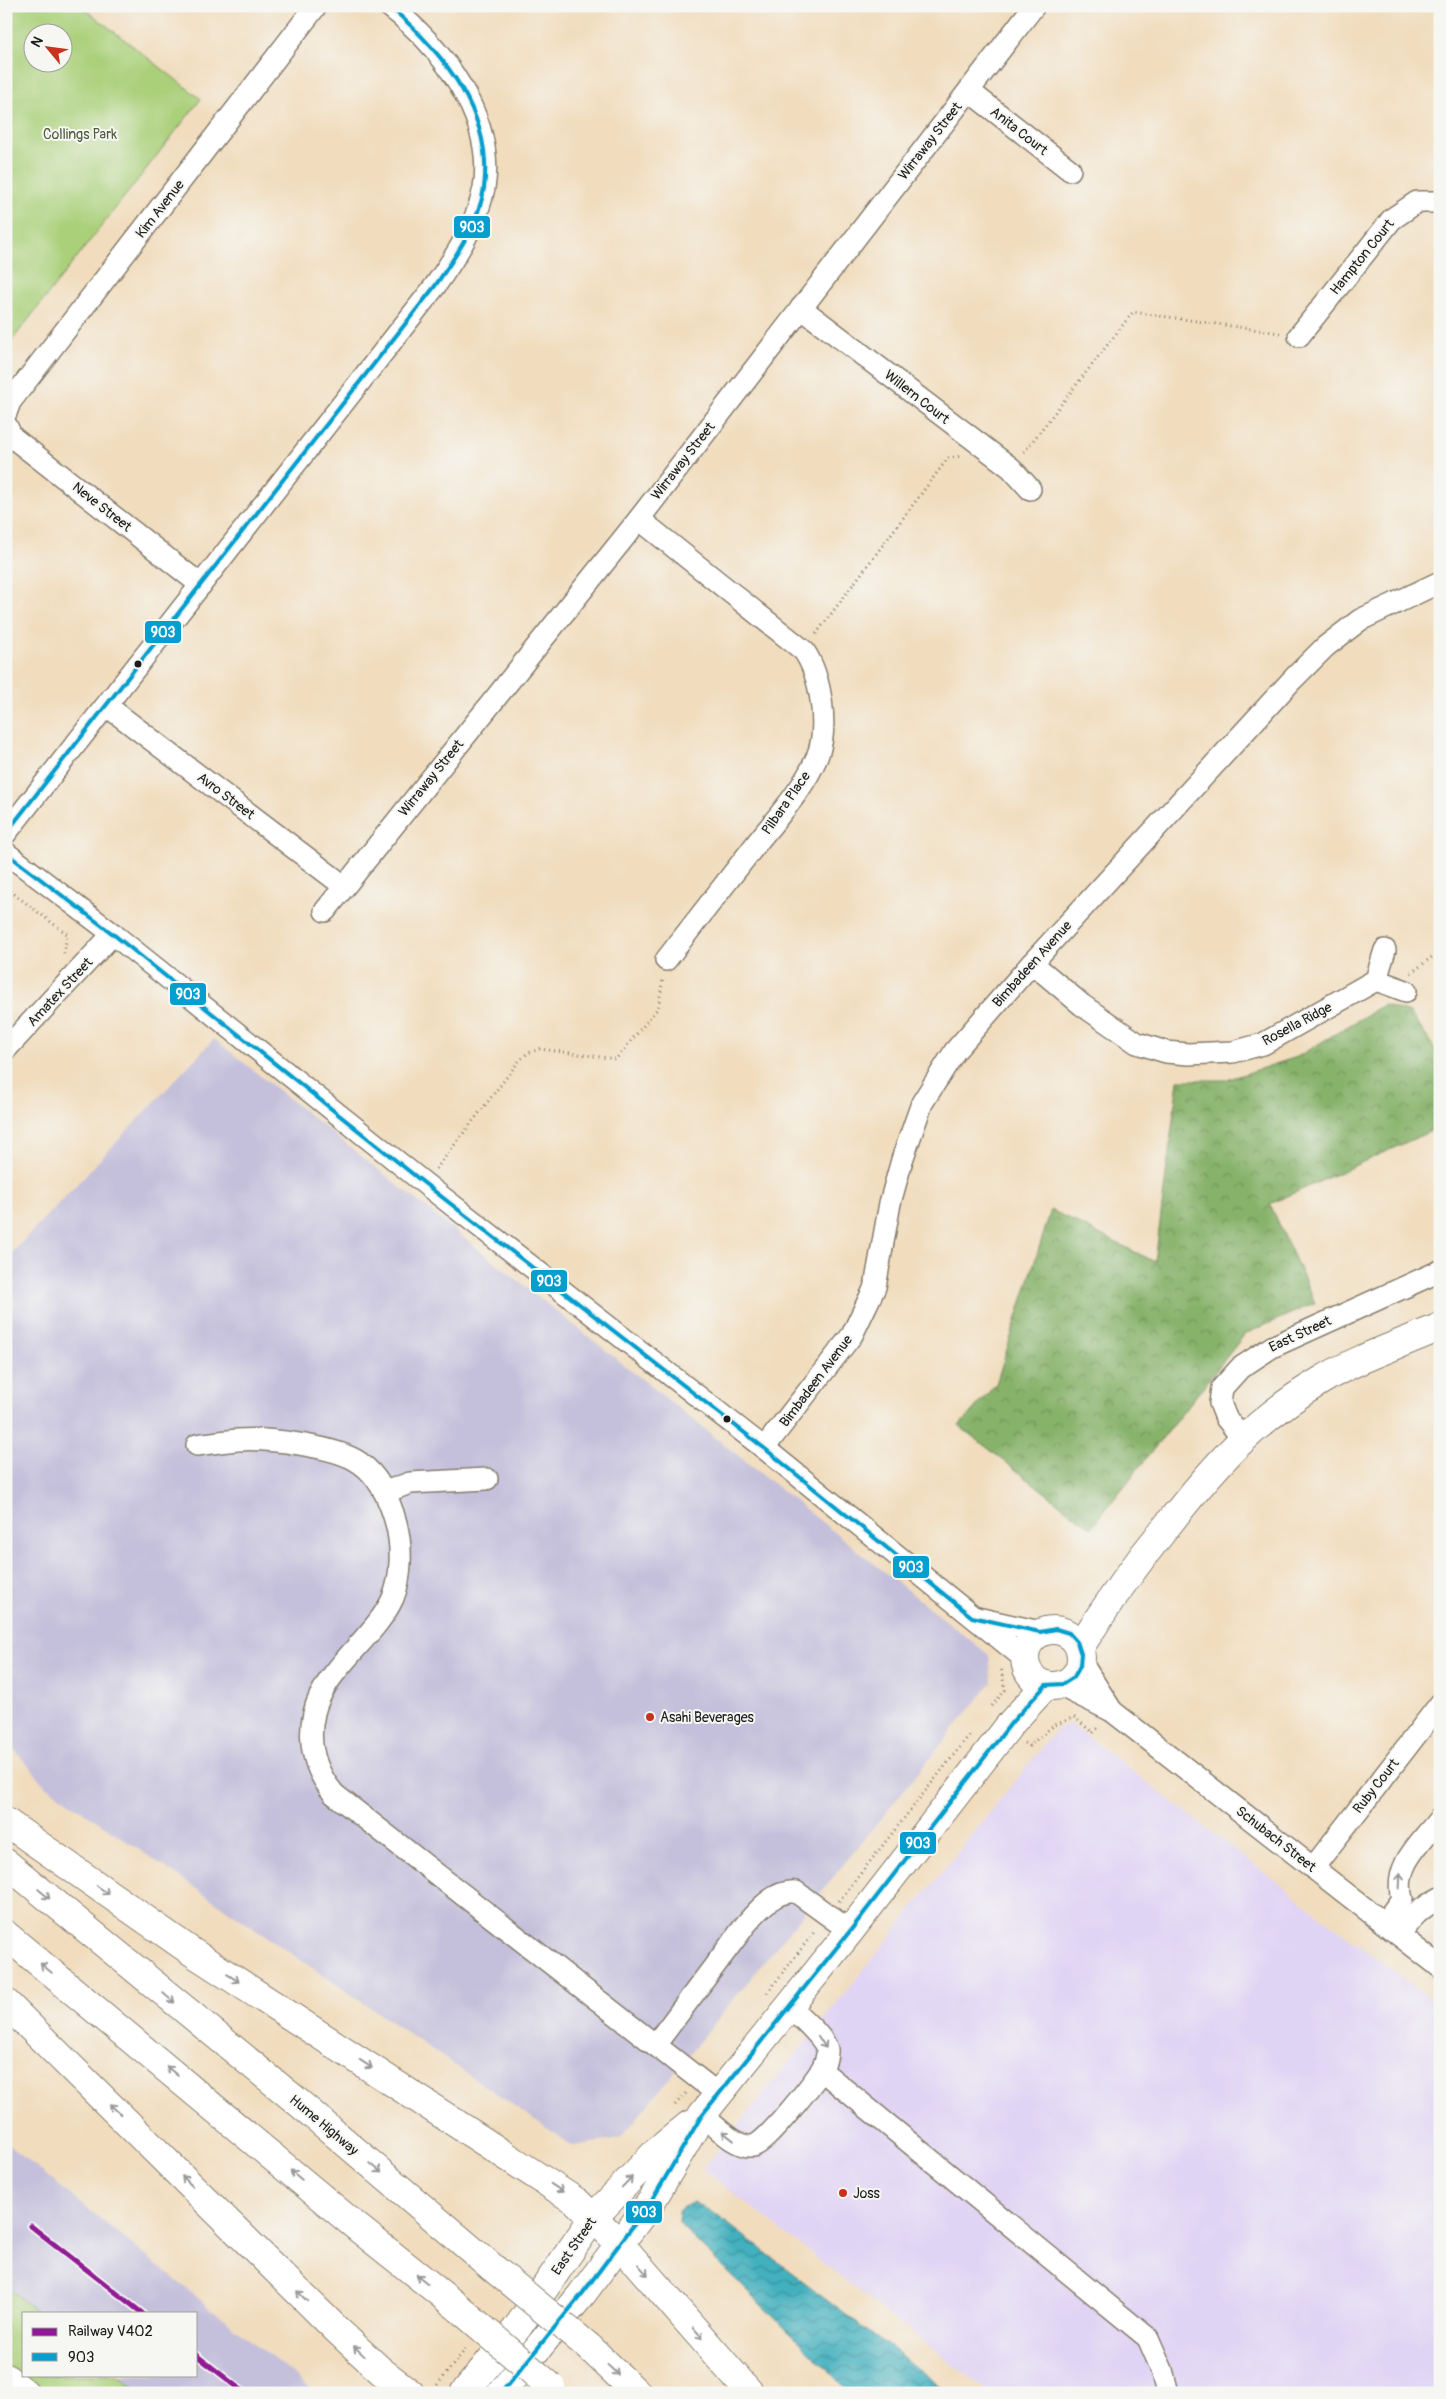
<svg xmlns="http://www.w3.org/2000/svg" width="1446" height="2399" viewBox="0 0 1446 2399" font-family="Pangolin,sans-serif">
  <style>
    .built { fill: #e0d4f4 }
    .industrial { fill: #c4c0db }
    .green { fill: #aad07a; stroke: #63764b; fill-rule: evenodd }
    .forest { fill: url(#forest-crowns); stroke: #526743 }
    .water { fill: url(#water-waves); stroke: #2f666d }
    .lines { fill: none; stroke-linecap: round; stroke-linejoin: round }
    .minor-casing { stroke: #867c6d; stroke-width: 24 }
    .major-casing { stroke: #867c6d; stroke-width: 30 }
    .highway-casing { stroke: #867c6d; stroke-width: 30 }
    .path { stroke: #867c6d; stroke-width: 3; stroke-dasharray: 1 4; stroke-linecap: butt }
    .minor { stroke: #fff; stroke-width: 21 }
    .major { stroke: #fff; stroke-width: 28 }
    .highway { stroke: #fff; stroke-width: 28 }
    .highway-bridge-casing { stroke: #867c6d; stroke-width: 30; stroke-linecap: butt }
    .highway-bridge { stroke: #fff; stroke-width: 28 }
    .bus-1-casing { stroke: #f6f6f2; stroke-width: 8 }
    .bus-1 { stroke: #049ecf; stroke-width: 4 }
    .rail-1-casing { stroke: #f6f6f2; stroke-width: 9 }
    .rail-1 { stroke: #8f1a95; stroke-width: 5 }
    .oneway { stroke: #999 }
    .bus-dot { fill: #1c1c1c; stroke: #f6f6f2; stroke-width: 2 }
    .poi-dot { fill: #c8321e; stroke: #f6f6f2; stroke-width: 2 }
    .labels { text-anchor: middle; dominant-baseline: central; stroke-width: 4; stroke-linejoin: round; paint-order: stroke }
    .street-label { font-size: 14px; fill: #1c1c1c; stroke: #f6f6f2 }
    .park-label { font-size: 14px; fill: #4e5b3d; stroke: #f6f6f2 }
    .poi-label { font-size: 14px; fill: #1c1c1c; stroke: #f6f6f2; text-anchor: start }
    .line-badge { stroke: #f6f6f2; stroke-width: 2 }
    .badge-label { font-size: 14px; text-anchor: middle; font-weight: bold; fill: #fff }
  </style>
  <defs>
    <pattern id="forest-crowns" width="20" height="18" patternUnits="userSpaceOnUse" patternTransform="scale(1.25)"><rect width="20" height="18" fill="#87b26a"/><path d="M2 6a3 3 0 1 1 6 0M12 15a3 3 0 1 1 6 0" fill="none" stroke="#6e9056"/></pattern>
    <pattern id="water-waves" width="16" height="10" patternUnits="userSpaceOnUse" patternTransform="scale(1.25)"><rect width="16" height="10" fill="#42b0be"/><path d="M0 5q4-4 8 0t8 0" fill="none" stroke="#368e9a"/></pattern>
  </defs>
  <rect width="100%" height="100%" fill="#f6f6f2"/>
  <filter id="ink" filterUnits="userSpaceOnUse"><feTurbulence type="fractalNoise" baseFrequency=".02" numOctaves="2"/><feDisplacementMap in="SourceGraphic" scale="10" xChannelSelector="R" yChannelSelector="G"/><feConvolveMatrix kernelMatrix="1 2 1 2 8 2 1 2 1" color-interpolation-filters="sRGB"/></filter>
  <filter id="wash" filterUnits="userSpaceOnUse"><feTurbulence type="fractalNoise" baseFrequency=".0096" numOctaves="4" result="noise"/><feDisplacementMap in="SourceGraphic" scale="20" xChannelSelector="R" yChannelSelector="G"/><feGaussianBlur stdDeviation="1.12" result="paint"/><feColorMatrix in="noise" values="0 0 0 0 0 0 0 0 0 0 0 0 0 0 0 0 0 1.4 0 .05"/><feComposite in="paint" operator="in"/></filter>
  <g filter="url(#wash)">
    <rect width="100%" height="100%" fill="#f1ddbe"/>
    <path class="built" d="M1071 1724 1440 2007V2393H989L703 2169 1058 1728Z"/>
    <g class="industrial">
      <path d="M214 1039 989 1655 992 1682 620 2139 573 2146 46 1786 6 1740V1259Z"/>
      <path d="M6 2143 316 2393H132L109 2375H196V2313H27L6 2297Z"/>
    </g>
    <g class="green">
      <path d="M6 6H81L201 99 6 348ZM32 32H62V62H32Z"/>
      <path d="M6 2286 39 2313H24V2375H118L140 2393H6Z"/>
    </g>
    <path class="forest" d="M1383 1005 1410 1013 1440 1056V1127L1270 1204 1315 1303 1245 1334 1091 1528 959 1426 996 1384 1051 1210 1155 1262 1178 1080H1226L1297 1057Z"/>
    <path class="water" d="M693 2202 715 2214 950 2393H851L678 2223 679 2210Z"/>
  </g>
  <g filter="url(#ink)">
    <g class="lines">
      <g class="minor-casing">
        <g id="minor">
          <path d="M969 91 1070 170"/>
          <path d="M801 308 1011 468 1030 489"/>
          <path d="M1299 336 1392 219 1417 202H1440"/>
          <path d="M6 413 10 402 316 6"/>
          <path d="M6 425 12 437 201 585"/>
          <path d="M639 519 804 651C821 676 829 728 817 757 804 788 781 813 760 839 729 879 698 919 666 960"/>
          <path d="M107 706 344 886"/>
          <path d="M6 833 435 286C456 256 477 224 484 188 496 118 441 46 389 6"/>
          <path d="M6 853 113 934 424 1183 764 1448 1025 1659"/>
          <path d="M325 911 639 519 1034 6"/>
          <path d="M1032 963 1082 1005 1137 1043 1166 1052 1188 1054 1233 1052 1263 1044 1376 980 1385 950"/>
          <path d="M1376 980 1406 991"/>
          <path d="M6 1049 113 934"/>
          <path d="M1242 1438 1226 1418 1220 1403 1222 1388 1240 1368 1272 1347 1440 1271"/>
          <path d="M197 1445C211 1443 225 1441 238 1440 267 1438 337 1446 360 1463 380 1477 390 1501 396 1523 402 1546 402 1576 393 1598 375 1638 324 1669 314 1713 307 1743 315 1771 334 1794L718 2094"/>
          <path d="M764 1448 852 1335 875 1287 890 1203 902 1160 922 1103 955 1051 1032 963 1292 680 1325 647 1360 620 1440 582"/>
          <path d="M385 1492 410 1483 487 1479"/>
          <path d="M977 1618 1040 1632"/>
          <path d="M1081 1662 1112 1711"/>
          <path d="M1059 1685 1112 1711 1440 1967"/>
          <path d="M1313 1868 1440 1704"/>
          <path d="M1384 1923 1402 1899C1393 1865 1420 1844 1440 1818"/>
          <path d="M1399 1935C1413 1916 1419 1909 1440 1898"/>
          <path d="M655 2045 746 1924C759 1909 775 1890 796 1892L850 1931"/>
          <path d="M821 2070 1148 2338 1162 2370 1168 2393"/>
          <path d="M702 2115C715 2125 735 2148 753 2146 765 2145 812 2084 821 2071 824 2065 828 2056 827 2049 823 2036 799 2016 789 2006"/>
        </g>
      </g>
      <g class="major-casing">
        <g id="major">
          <circle cx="1053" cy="1658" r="28"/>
          <path d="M1080 1647C1107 1604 1134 1566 1166 1527 1215 1465 1253 1421 1322 1380 1358 1358 1401 1344 1440 1327"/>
          <path d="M6 2378 25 2393"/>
          <path d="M464 2393 517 2328 593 2218 655 2153 689 2125"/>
          <path d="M501 2393 582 2294 651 2202 702 2115 850 1931 1012 1722 1046 1685"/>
        </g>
      </g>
      <g class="highway-casing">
        <g id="highway">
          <path d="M6 1822 192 1952 577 2202 620 2244 750 2393"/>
          <path d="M6 1863 299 2103 493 2268"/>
          <path d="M6 1935 358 2228 460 2309"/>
          <path d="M6 2003 337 2330 381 2371 410 2393"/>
          <path d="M589 2347 637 2393"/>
        </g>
      </g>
      <g class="path">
        <path d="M1024 452 1133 312 1280 333"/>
        <path d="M816 634 948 458 962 456"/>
        <path d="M6 888 67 934 64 954"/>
        <path d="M1411 973 1440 951"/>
        <path d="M436 1169 519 1061 528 1053 540 1049 616 1059 658 1008 663 978"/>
        <path d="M992 1706 1005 1690 1001 1667"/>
        <path d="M1024 1743 1029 1746 1053 1726 1074 1717 1093 1733 1099 1726"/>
        <path d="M839 1901 971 1733"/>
        <path d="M767 1993 815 1931"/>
        <path d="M675 2105 686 2093"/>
        <path d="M434 2389 468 2346"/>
      </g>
      <use href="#minor" class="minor"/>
      <use href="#major" class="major"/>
      <use href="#highway" class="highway"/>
      <g class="highway-bridge-casing">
        <g id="highway-bridge">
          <path d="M493 2268 589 2347"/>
          <path d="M460 2309 551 2387"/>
        </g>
      </g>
      <use href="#highway-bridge" class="highway-bridge"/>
      <g class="bus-1-casing">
        <g id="bus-1">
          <path d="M6 833 435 286C455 257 479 224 484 188 494 114 442 51 389 6"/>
          <path d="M6 853 113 934 424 1183 764 1448 972 1617 1040 1632 1056 1629 1069 1633 1077 1642 1081 1654 1080 1666 1074 1677 1063 1684 1046 1685 1012 1722 850 1931 702 2115 651 2202 582 2294 501 2393"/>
        </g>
      </g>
      <use href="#bus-1" class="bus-1"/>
      <g class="rail-1-casing">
        <g id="rail-1">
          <path d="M31 2226 142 2313"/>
          <path d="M196 2355 245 2393"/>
        </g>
      </g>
      <use href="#rail-1" class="rail-1"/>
    </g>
    <defs><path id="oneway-shaft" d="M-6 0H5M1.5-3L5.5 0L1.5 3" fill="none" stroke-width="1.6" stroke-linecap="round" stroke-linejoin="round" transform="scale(1.25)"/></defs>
    <g class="oneway">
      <use href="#oneway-shaft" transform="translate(1400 1881) rotate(-87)"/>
      <use href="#oneway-shaft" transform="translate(103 1890) rotate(35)"/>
      <use href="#oneway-shaft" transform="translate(44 1894) rotate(40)"/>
      <use href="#oneway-shaft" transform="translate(46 1968) rotate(-140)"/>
      <use href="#oneway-shaft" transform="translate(233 1978) rotate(33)"/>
      <use href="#oneway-shaft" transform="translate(169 1998) rotate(40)"/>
      <use href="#oneway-shaft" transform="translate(822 2042) rotate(57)"/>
      <use href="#oneway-shaft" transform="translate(366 2064) rotate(33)"/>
      <use href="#oneway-shaft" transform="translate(172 2071) rotate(-140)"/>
      <use href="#oneway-shaft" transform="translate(115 2109) rotate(-136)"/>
      <use href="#oneway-shaft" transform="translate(728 2136) rotate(-142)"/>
      <use href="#oneway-shaft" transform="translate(376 2168) rotate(40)"/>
      <use href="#oneway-shaft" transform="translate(296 2175) rotate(-140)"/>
      <use href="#oneway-shaft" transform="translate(187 2181) rotate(-135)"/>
      <use href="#oneway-shaft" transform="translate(627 2182) rotate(-46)"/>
      <use href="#oneway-shaft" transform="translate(557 2188) rotate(33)"/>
      <use href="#oneway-shaft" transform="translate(643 2270) rotate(48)"/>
      <use href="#oneway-shaft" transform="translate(422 2279) rotate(-141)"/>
      <use href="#oneway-shaft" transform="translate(302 2296) rotate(-135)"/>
      <use href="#oneway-shaft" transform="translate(698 2333) rotate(49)"/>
      <use href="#oneway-shaft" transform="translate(359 2351) rotate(-137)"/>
      <use href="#oneway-shaft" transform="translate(613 2370) rotate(43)"/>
    </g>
  </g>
  <g class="bus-dot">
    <circle cx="138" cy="664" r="4.5"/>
    <circle cx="727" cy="1419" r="4.5"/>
  </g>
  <g class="poi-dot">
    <circle cx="650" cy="1717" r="5"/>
    <circle cx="843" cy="2193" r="5"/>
  </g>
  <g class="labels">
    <g class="street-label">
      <text transform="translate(1019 131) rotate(38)">Anita Court</text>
      <text transform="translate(930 141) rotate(-52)">Wirraway Street</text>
      <text transform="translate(160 209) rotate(-52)">Kim Avenue</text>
      <text transform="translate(1362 257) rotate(-51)">Hampton Court</text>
      <text transform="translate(917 397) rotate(38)">Willern Court</text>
      <text transform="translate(683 461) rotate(-52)">Wirraway Street</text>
      <text transform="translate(102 507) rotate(38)">Neve Street</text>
      <text transform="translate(431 778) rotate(-51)">Wirraway Street</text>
      <text transform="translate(226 796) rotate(37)">Avro Street</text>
      <text transform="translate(786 803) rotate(-55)">Pilbara Place</text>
      <text transform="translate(1032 964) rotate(-48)">Bimbadeen Avenue</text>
      <text transform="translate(60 992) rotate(-47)">Amatex Street</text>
      <text transform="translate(1297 1024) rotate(-28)">Rosella Ridge</text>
      <text transform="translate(1300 1334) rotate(-25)">East Street</text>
      <text transform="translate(816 1381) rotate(-53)">Bimbadeen Avenue</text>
      <text transform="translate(1376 1786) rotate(-52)">Ruby Court</text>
      <text transform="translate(1276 1839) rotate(38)">Schubach Street</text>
      <text transform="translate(324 2125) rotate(40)">Hume Highway</text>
      <text transform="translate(574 2246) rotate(-55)">East Street</text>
    </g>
    <g class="park-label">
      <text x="80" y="134">Collings Park</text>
    </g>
    <g class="poi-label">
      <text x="660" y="1717">Asahi Beverages</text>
      <text x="853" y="2193">Joss</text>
    </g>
  </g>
  <g class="line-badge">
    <rect x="453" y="215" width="38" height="24" rx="5" fill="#049ecf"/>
    <rect x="144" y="620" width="38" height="24" rx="5" fill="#049ecf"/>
    <rect x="169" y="982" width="38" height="24" rx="5" fill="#049ecf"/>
    <rect x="530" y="1269" width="38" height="24" rx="5" fill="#049ecf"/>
    <rect x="892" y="1555" width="38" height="24" rx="5" fill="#049ecf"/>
    <rect x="899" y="1831" width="38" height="24" rx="5" fill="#049ecf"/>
    <rect x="625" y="2200" width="38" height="24" rx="5" fill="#049ecf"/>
  </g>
  <g class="badge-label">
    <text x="472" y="232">903</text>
    <text x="163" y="637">903</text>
    <text x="188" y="999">903</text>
    <text x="549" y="1286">903</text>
    <text x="911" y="1572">903</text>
    <text x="918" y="1848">903</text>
    <text x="644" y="2217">903</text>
  </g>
  <rect width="1446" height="2399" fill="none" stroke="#f6f6f2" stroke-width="25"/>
  <rect x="22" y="2312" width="175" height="65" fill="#f6f6f2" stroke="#9f9f9c"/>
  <rect x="32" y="2328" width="25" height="8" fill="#8f1a95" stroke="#9f9f9c"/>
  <text x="68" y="2336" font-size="15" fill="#1c1c1c">Railway V402</text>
  <rect x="32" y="2353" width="25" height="8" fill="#049ecf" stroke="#9f9f9c"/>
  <text x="68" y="2362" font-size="15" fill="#1c1c1c">903</text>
  <g transform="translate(48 48) rotate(299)"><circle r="24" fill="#f6f6f2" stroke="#9f9f9c"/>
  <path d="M0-4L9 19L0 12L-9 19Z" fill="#c8321e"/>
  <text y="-8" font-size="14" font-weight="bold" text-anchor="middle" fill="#1c1c1c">N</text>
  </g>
</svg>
